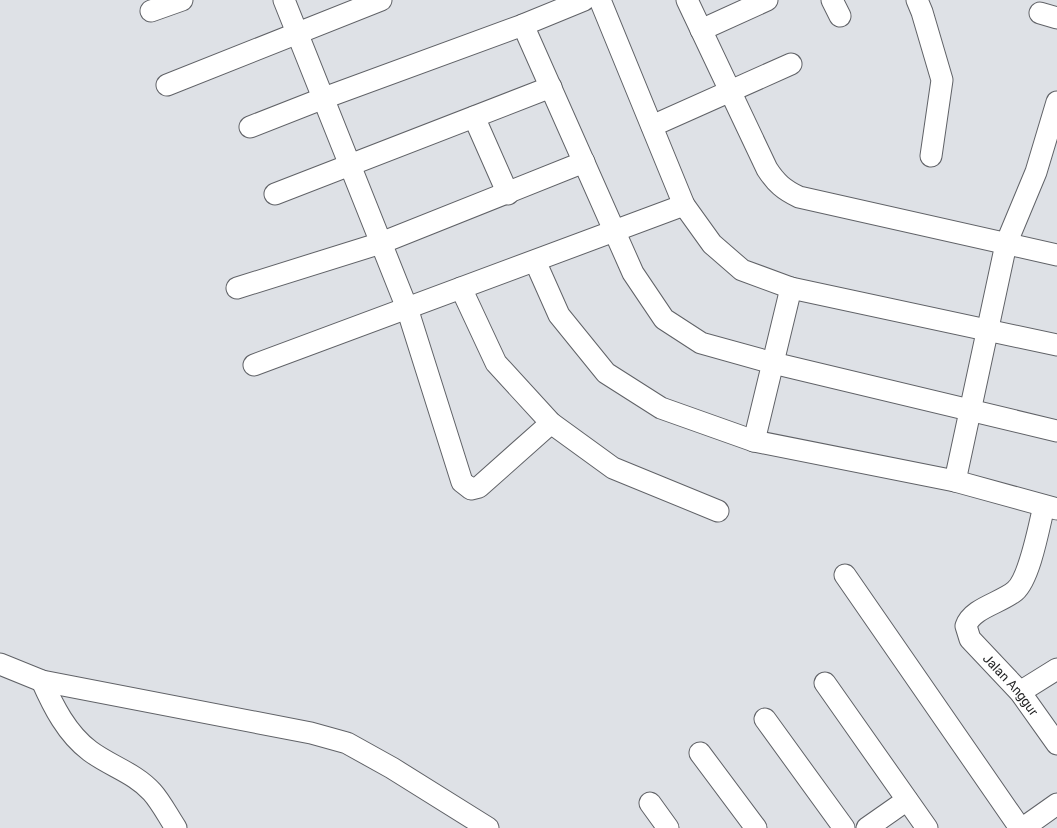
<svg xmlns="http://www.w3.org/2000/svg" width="1057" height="828" viewBox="0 0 1057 828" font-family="Roboto,sans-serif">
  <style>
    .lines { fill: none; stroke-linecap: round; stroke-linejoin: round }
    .street-casing { stroke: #606267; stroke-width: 23 }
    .street { stroke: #fff; stroke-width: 21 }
    .labels { text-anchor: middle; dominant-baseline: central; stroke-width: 3.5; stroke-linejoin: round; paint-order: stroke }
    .street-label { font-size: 13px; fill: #1e1f20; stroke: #dee1e6 }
  </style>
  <rect width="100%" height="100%" fill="#dee1e6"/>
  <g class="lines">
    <g class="street-casing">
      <g id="street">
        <path d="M284 0 407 308 462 482 471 489 479 487 551 423"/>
        <path d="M600 0 684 205 712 244 742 270 791 288 1057 345"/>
        <path d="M687 0 767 169C776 183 784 190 799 197L1057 255"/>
        <path d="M832 0 840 16"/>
        <path d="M917 0 922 12 942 80 931 156"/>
        <path d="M151 11 182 0"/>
        <path d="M1040 13 1057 18"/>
        <path d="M523 25 584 0"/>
        <path d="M701 30 767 0"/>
        <path d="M167 85 381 0"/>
        <path d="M474 117 508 194"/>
        <path d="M652 126 791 64"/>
        <path d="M250 127 324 98 523 25 633 273 664 319 701 343 773 363 1057 431"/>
        <path d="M275 194 551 87"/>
        <path d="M535 261 559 315 606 373 661 408 754 441 955 481 1057 509"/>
        <path d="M237 288 381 243 584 162"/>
        <path d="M461 288 496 363 551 423 613 468 718 511"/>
        <path d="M254 365 684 205"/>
        <path d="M754 441 791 288"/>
        <path d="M955 481 1006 244 1036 172 1057 102"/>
        <path id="s1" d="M1044 506C1039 526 1030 578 1015 591 1001 603 972 608 966 626L970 639 1020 692 1057 744"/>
        <path d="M845 575 1020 828"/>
        <path d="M0 664 42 681 311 733 347 743 392 768 488 828"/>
        <path d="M42 681C53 706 67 734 90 751 110 766 135 773 152 792 161 802 168 816 176 828"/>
        <path d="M825 683 927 828"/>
        <path d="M1020 692 1057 669"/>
        <path d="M765 719 844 828"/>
        <path d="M700 753 756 828"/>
        <path d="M650 803 668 828"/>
        <path d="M867 828 907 800"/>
        <path d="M1023 828 1057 804"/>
      </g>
    </g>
    <use href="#street" class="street"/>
  </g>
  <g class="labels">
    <g class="street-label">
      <text stroke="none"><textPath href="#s1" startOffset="227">Jalan Anggur</textPath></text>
    </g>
  </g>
</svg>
